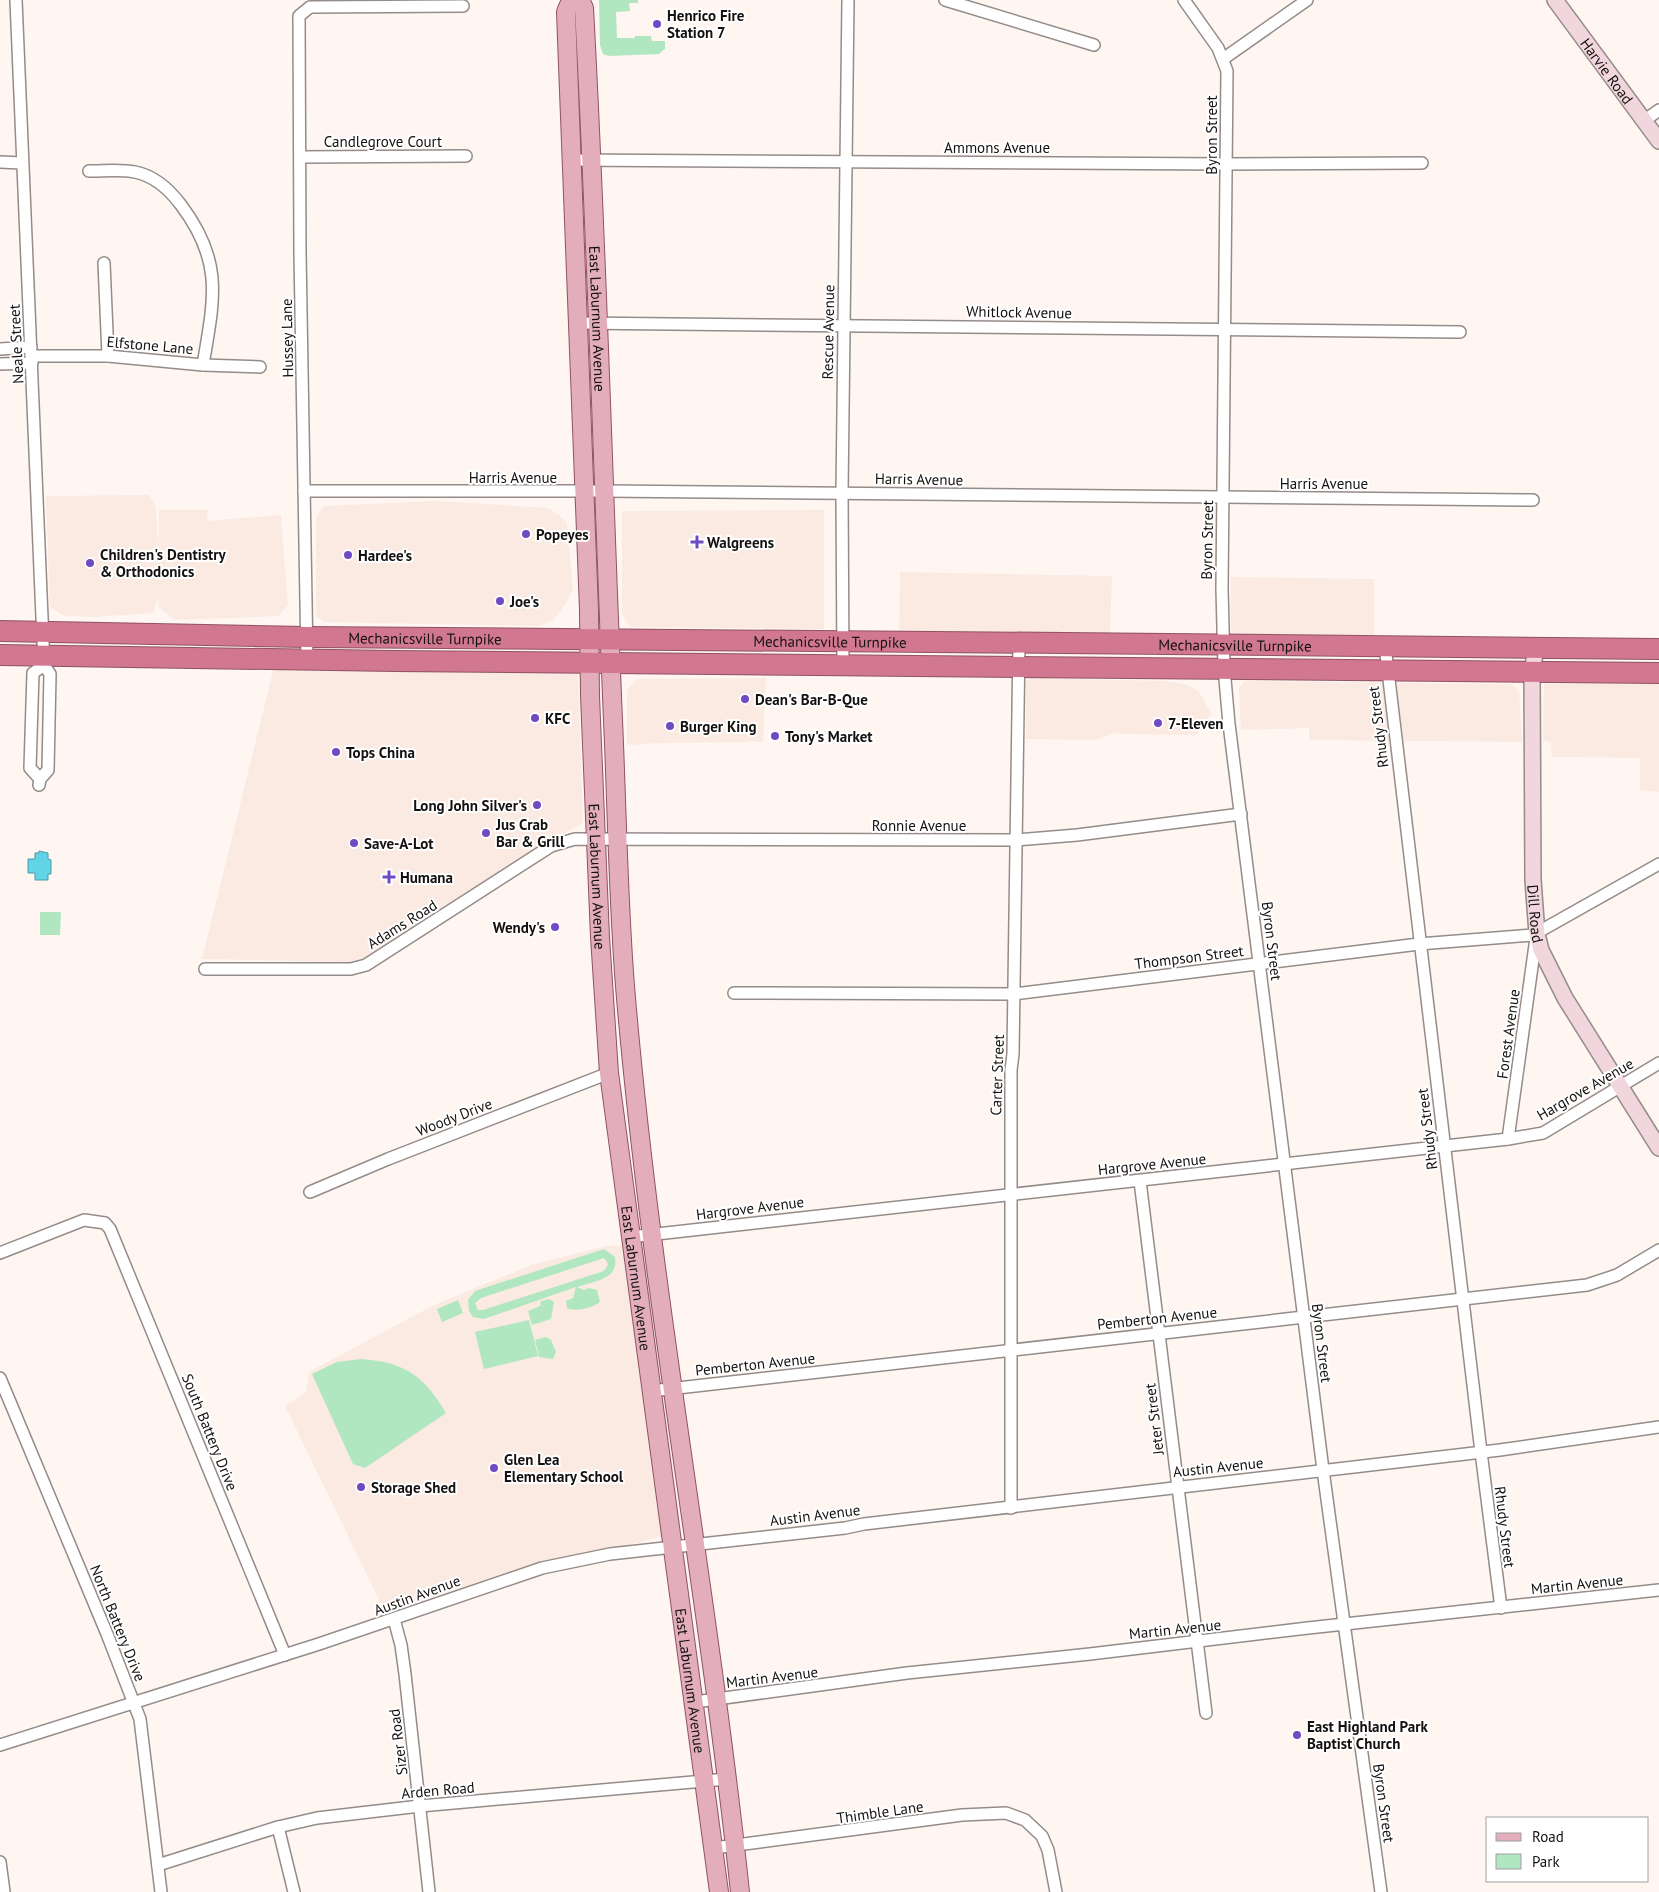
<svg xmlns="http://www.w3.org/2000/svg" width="1659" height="1892" viewBox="0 0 1659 1892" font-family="'PT Sans',sans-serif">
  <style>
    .built { fill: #faeae2 }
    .green { fill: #b0e6c0; fill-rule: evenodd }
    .water { fill: #61d5e5; stroke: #4a9aa5 }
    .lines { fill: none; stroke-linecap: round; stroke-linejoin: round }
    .street-casing { stroke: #948c89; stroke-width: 14 }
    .secondary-casing { stroke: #948c89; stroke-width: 18 }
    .primary-casing { stroke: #8f5363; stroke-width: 20 }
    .highway-casing { stroke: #8f5363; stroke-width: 22 }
    .street { stroke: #fff; stroke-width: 11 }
    .secondary { stroke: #f1d6de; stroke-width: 15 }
    .primary { stroke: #e3adbc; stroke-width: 18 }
    .highway { stroke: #d17790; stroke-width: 20 }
    .poi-dot { fill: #6f4ac3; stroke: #fff; stroke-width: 2 }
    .labels { text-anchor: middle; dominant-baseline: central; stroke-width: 4; stroke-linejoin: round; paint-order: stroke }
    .poi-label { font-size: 15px; font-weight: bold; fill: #141110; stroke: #fff; text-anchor: start }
    .street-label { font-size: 15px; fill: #141110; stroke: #fff }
  </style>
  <rect width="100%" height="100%" fill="#fff6f2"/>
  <g class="built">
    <path d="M149 495 155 504 159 547V510H208L207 521 281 515 288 605 279 616 174 620 159 607 158 596 153 613 94 617 64 616 50 607 46 496Z"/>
    <path d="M437 501 548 508 559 515 567 523 573 588 567 602 554 619 540 626 324 622 316 616V518L324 506Z"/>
    <path d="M824 510V629L630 627 622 615V511Z"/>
    <path d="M900 572 1112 576 1110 633 899 632Z"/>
    <path d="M1231 577 1374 579V637L1235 635 1231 629Z"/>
    <path d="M278 651H577L583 822 370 956 350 962 202 959Z"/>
    <path d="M766 678 763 742 661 743 627 745V690L637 679Z"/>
    <path d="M1031 678 1165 681 1189 685 1200 693 1211 714 1197 735 1126 734 1116 733 1094 740 1026 739V682Z"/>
    <path d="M1245 681 1511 684 1519 691 1522 742 1309 740V728L1241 730 1239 688Z"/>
    <path d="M1544 684H1659V792L1640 790V758L1552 757 1551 742 1543 741Z"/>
    <path d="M606 1246H645L681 1531 385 1612 285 1406 306 1392 309 1372 434 1305 534 1264Z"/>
  </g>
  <g class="green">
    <path d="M599 0H638V3H629L630 11 616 12 617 38H635V36H651L652 41H665V49L659 54 609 56 603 54 600 45Z"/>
    <path d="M40 912H61L60 935H40Z"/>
    <path d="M604 1249 615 1257C619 1280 593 1281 577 1287L584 1290 589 1288 597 1290 600 1302C593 1308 575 1312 567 1308L566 1301 573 1298 576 1287 484 1319 473 1317 469 1311 468 1300 475 1291ZM604 1258 607 1262 608 1265 604 1271 483 1310H478L475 1303 481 1298Z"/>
    <path d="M549 1299 554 1302 551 1319 532 1325 528 1311 540 1306 541 1301Z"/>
    <path d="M458 1300 463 1313 442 1322 437 1309Z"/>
    <path d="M529 1320 538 1356 484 1369 475 1332Z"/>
    <path d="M546 1337 551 1340 556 1352 553 1359 539 1357 535 1340Z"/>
    <path d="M361 1359C405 1362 424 1376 446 1413L365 1468 353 1464 312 1374 337 1362Z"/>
  </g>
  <path class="water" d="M39 851 48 853V859L51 860V874H48V880H35V873H28V859H35V853H39Z"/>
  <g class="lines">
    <g class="street-casing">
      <g id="street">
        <path d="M16 0 44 665 50 674 48 770 40 779 39 785"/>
        <path d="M945 0 1094 45"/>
        <path d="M1184 0 1218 48 1227 71 1222 588 1224 668 1229 724 1323 1470 1381 1892"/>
        <path d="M1223 59 1307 0"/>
        <path d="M1644 121 1659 110"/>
        <path d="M300 157 466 156"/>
        <path d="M571 160 1226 164 1422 163"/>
        <path d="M0 162 22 163"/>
        <path d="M104 263 108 356"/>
        <path d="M577 323 1460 332"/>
        <path d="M0 349 31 347"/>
        <path d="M32 356H108L203 365C214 299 224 262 181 205 169 189 155 176 135 172 121 169 104 171 89 171"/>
        <path d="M0 364 32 363"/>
        <path d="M203 365 260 367"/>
        <path d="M304 491H604L1533 500"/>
        <path d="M1385 646 1481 1452 1501 1608"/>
        <path d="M307 660 300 253 299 16 310 7 463 6"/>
        <path d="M843 665 842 493 848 0"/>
        <path d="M40 779 30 768 33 673 44 665"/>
        <path d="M205 969H351L366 965 551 846 575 839 1016 840 1077 835 1241 814"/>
        <path d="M734 993 1014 994 1419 944 1533 935 1659 864"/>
        <path d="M1508 1139 1536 938"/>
        <path d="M1140 1181 1206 1713"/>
        <path d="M310 1192 388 1159 609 1073"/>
        <path d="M630 1237 1508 1139 1543 1133 1659 1063"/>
        <path d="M0 1253 84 1220 105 1223 110 1229 285 1655"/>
        <path d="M0 1378 107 1634 140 1719 161 1892"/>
        <path d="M651 1391 1587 1285 1617 1275 1659 1250"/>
        <path d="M1011 1508V1070L1013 1054 1019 642"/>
        <path d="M394 1619 401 1645 405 1674 429 1892"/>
        <path d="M695 1702 907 1673 1090 1654 1308 1628 1659 1590"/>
        <path d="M0 1745 319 1644 542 1568 610 1554 845 1528 864 1524 1500 1450 1659 1427"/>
        <path d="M278 1827 294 1892"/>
        <path d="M714 1848 962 1815 1006 1813 1025 1820 1042 1836 1048 1850 1056 1892"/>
        <path d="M0 1862 4 1892"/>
        <path d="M158 1865 278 1827 317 1818 420 1806 727 1779"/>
      </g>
    </g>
    <g class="secondary-casing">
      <g id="secondary">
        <path id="s1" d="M1555 0 1659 141"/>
        <path id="s2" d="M1536 648 1532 672 1533 880 1537 934 1541 950 1565 998 1659 1148"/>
      </g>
    </g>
    <g class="primary-casing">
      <g id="primary">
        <path id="s3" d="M571 0 566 12 568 65 589 610 590 696 600 937 609 1073 719 1892"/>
        <path id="s4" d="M580 0 584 8C597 245 603 483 613 720 617 809 618 898 625 986 650 1290 708 1589 740 1892"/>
      </g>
    </g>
    <g class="highway-casing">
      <g id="highway">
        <path id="s5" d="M0 631 306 637 1064 643 1659 649"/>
        <path d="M0 655 394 661 1659 673"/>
      </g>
    </g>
    <use href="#street" class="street"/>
    <use href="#secondary" class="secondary"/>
    <use href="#primary" class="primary"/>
    <use href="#highway" class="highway"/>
  </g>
  <g class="poi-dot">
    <circle cx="657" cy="24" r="5"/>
    <circle cx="526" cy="534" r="5"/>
    <path d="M694.5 534.5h5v5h5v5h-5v5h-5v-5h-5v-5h5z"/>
    <circle cx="348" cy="555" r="5"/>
    <circle cx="90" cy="563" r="5"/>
    <circle cx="500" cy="601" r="5"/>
    <circle cx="745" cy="699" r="5"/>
    <circle cx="535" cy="718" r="5"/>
    <circle cx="1158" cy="723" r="5"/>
    <circle cx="670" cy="726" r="5"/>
    <circle cx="775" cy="736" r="5"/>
    <circle cx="336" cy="752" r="5"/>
    <circle cx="537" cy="805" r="5"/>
    <circle cx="486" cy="833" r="5"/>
    <circle cx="354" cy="843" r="5"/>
    <path d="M386.5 869.5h5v5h5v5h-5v5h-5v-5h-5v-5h5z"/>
    <circle cx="555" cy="927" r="5"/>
    <circle cx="494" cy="1468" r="5"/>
    <circle cx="361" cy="1487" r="5"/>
    <circle cx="1297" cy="1735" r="5"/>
  </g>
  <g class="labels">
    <g class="poi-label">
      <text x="667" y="15">Henrico Fire<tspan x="667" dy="17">Station 7</tspan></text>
      <text x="536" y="534">Popeyes</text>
      <text x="707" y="542">Walgreens</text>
      <text x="100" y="554">Children's Dentistry<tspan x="100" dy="17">&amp; Orthodonics</tspan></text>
      <text x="358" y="555">Hardee's</text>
      <text x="510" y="601">Joe's</text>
      <text x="755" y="699">Dean's Bar-B-Que</text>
      <text x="545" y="718">KFC</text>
      <text x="1168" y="723">7-Eleven</text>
      <text x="680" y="726">Burger King</text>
      <text x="785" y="736">Tony's Market</text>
      <text x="346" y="752">Tops China</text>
      <text x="527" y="805" text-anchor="end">Long John Silver's</text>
      <text x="496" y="824">Jus Crab<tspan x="496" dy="17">Bar &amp; Grill</tspan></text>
      <text x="364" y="843">Save-A-Lot</text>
      <text x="400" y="877">Humana</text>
      <text x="545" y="927" text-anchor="end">Wendy's</text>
      <text x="504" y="1459">Glen Lea<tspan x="504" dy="17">Elementary School</tspan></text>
      <text x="371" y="1487">Storage Shed</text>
      <text x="1307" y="1726">East Highland Park<tspan x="1307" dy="17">Baptist Church</tspan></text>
    </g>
    <g class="street-label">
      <text stroke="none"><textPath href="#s1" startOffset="88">Harvie Road</textPath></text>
      <text transform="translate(1211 135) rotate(-90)">Byron Street</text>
      <text x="383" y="141">Candlegrove Court</text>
      <text x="997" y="147">Ammons Avenue</text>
      <text transform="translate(1019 312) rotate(1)">Whitlock Avenue</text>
      <text stroke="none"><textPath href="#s4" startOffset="320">East Laburnum Avenue</textPath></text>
      <text transform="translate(828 332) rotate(-89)">Rescue Avenue</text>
      <text transform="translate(287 338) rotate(-91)">Hussey Lane</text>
      <text transform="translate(16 344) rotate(-93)">Neale Street</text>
      <text transform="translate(150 345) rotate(5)">Elfstone Lane</text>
      <text x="513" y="477">Harris Avenue</text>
      <text transform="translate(919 479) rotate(1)">Harris Avenue</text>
      <text x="1324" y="483">Harris Avenue</text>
      <text transform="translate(1207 540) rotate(-89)">Byron Street</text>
      <text stroke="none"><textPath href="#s5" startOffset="425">Mechanicsville Turnpike</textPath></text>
      <text stroke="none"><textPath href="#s5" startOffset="830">Mechanicsville Turnpike</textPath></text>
      <text stroke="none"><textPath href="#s5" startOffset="1235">Mechanicsville Turnpike</textPath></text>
      <text transform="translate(1378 727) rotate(-97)">Rhudy Street</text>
      <text x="919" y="825">Ronnie Avenue</text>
      <text stroke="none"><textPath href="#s3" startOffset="878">East Laburnum Avenue</textPath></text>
      <text stroke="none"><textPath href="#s2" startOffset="266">Dill Road</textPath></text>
      <text transform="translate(402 924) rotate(-32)">Adams Road</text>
      <text transform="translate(1272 941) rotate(83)">Byron Street</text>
      <text transform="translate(1189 957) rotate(-7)">Thompson Street</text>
      <text transform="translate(1508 1034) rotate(-82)">Forest Avenue</text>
      <text transform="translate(997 1075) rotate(-88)">Carter Street</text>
      <text transform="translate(1585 1089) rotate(-30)">Hargrove Avenue</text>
      <text transform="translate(454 1117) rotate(-21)">Woody Drive</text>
      <text transform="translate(1427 1129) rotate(-97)">Rhudy Street</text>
      <text transform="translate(1152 1164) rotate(-6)">Hargrove Avenue</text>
      <text transform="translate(750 1208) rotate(-7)">Hargrove Avenue</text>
      <text stroke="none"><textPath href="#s3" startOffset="1282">East Laburnum Avenue</textPath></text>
      <text transform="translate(1157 1318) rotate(-6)">Pemberton Avenue</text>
      <text transform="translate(1322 1343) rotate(83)">Byron Street</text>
      <text transform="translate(755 1364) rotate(-6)">Pemberton Avenue</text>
      <text transform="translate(1154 1419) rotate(-97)">Jeter Street</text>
      <text transform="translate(210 1432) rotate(68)">South Battery Drive</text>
      <text transform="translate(1218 1467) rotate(-6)">Austin Avenue</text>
      <text transform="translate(815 1515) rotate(-7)">Austin Avenue</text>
      <text transform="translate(1505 1527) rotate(83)">Rhudy Street</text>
      <text transform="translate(1577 1584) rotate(-6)">Martin Avenue</text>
      <text transform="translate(417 1595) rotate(-20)">Austin Avenue</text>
      <text transform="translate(118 1623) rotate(68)">North Battery Drive</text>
      <text transform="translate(1175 1629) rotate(-6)">Martin Avenue</text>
      <text transform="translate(772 1677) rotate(-7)">Martin Avenue</text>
      <text stroke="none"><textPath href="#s3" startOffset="1688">East Laburnum Avenue</textPath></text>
      <text transform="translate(398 1742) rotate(-97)">Sizer Road</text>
      <text transform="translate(438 1790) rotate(-5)">Arden Road</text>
      <text transform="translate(1384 1803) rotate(82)">Byron Street</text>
      <text transform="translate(880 1812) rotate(-8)">Thimble Lane</text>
    </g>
  </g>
  <rect x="1486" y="1817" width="162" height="65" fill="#ffffff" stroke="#a1a09f"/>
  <rect x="1496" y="1833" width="25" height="8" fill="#e3adbc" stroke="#a1a09f"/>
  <text x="1532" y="1842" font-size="15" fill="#141110">Road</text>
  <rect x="1496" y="1854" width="25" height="15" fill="#b0e6c0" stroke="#a1a09f"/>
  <text x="1532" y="1867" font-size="15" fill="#141110">Park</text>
</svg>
